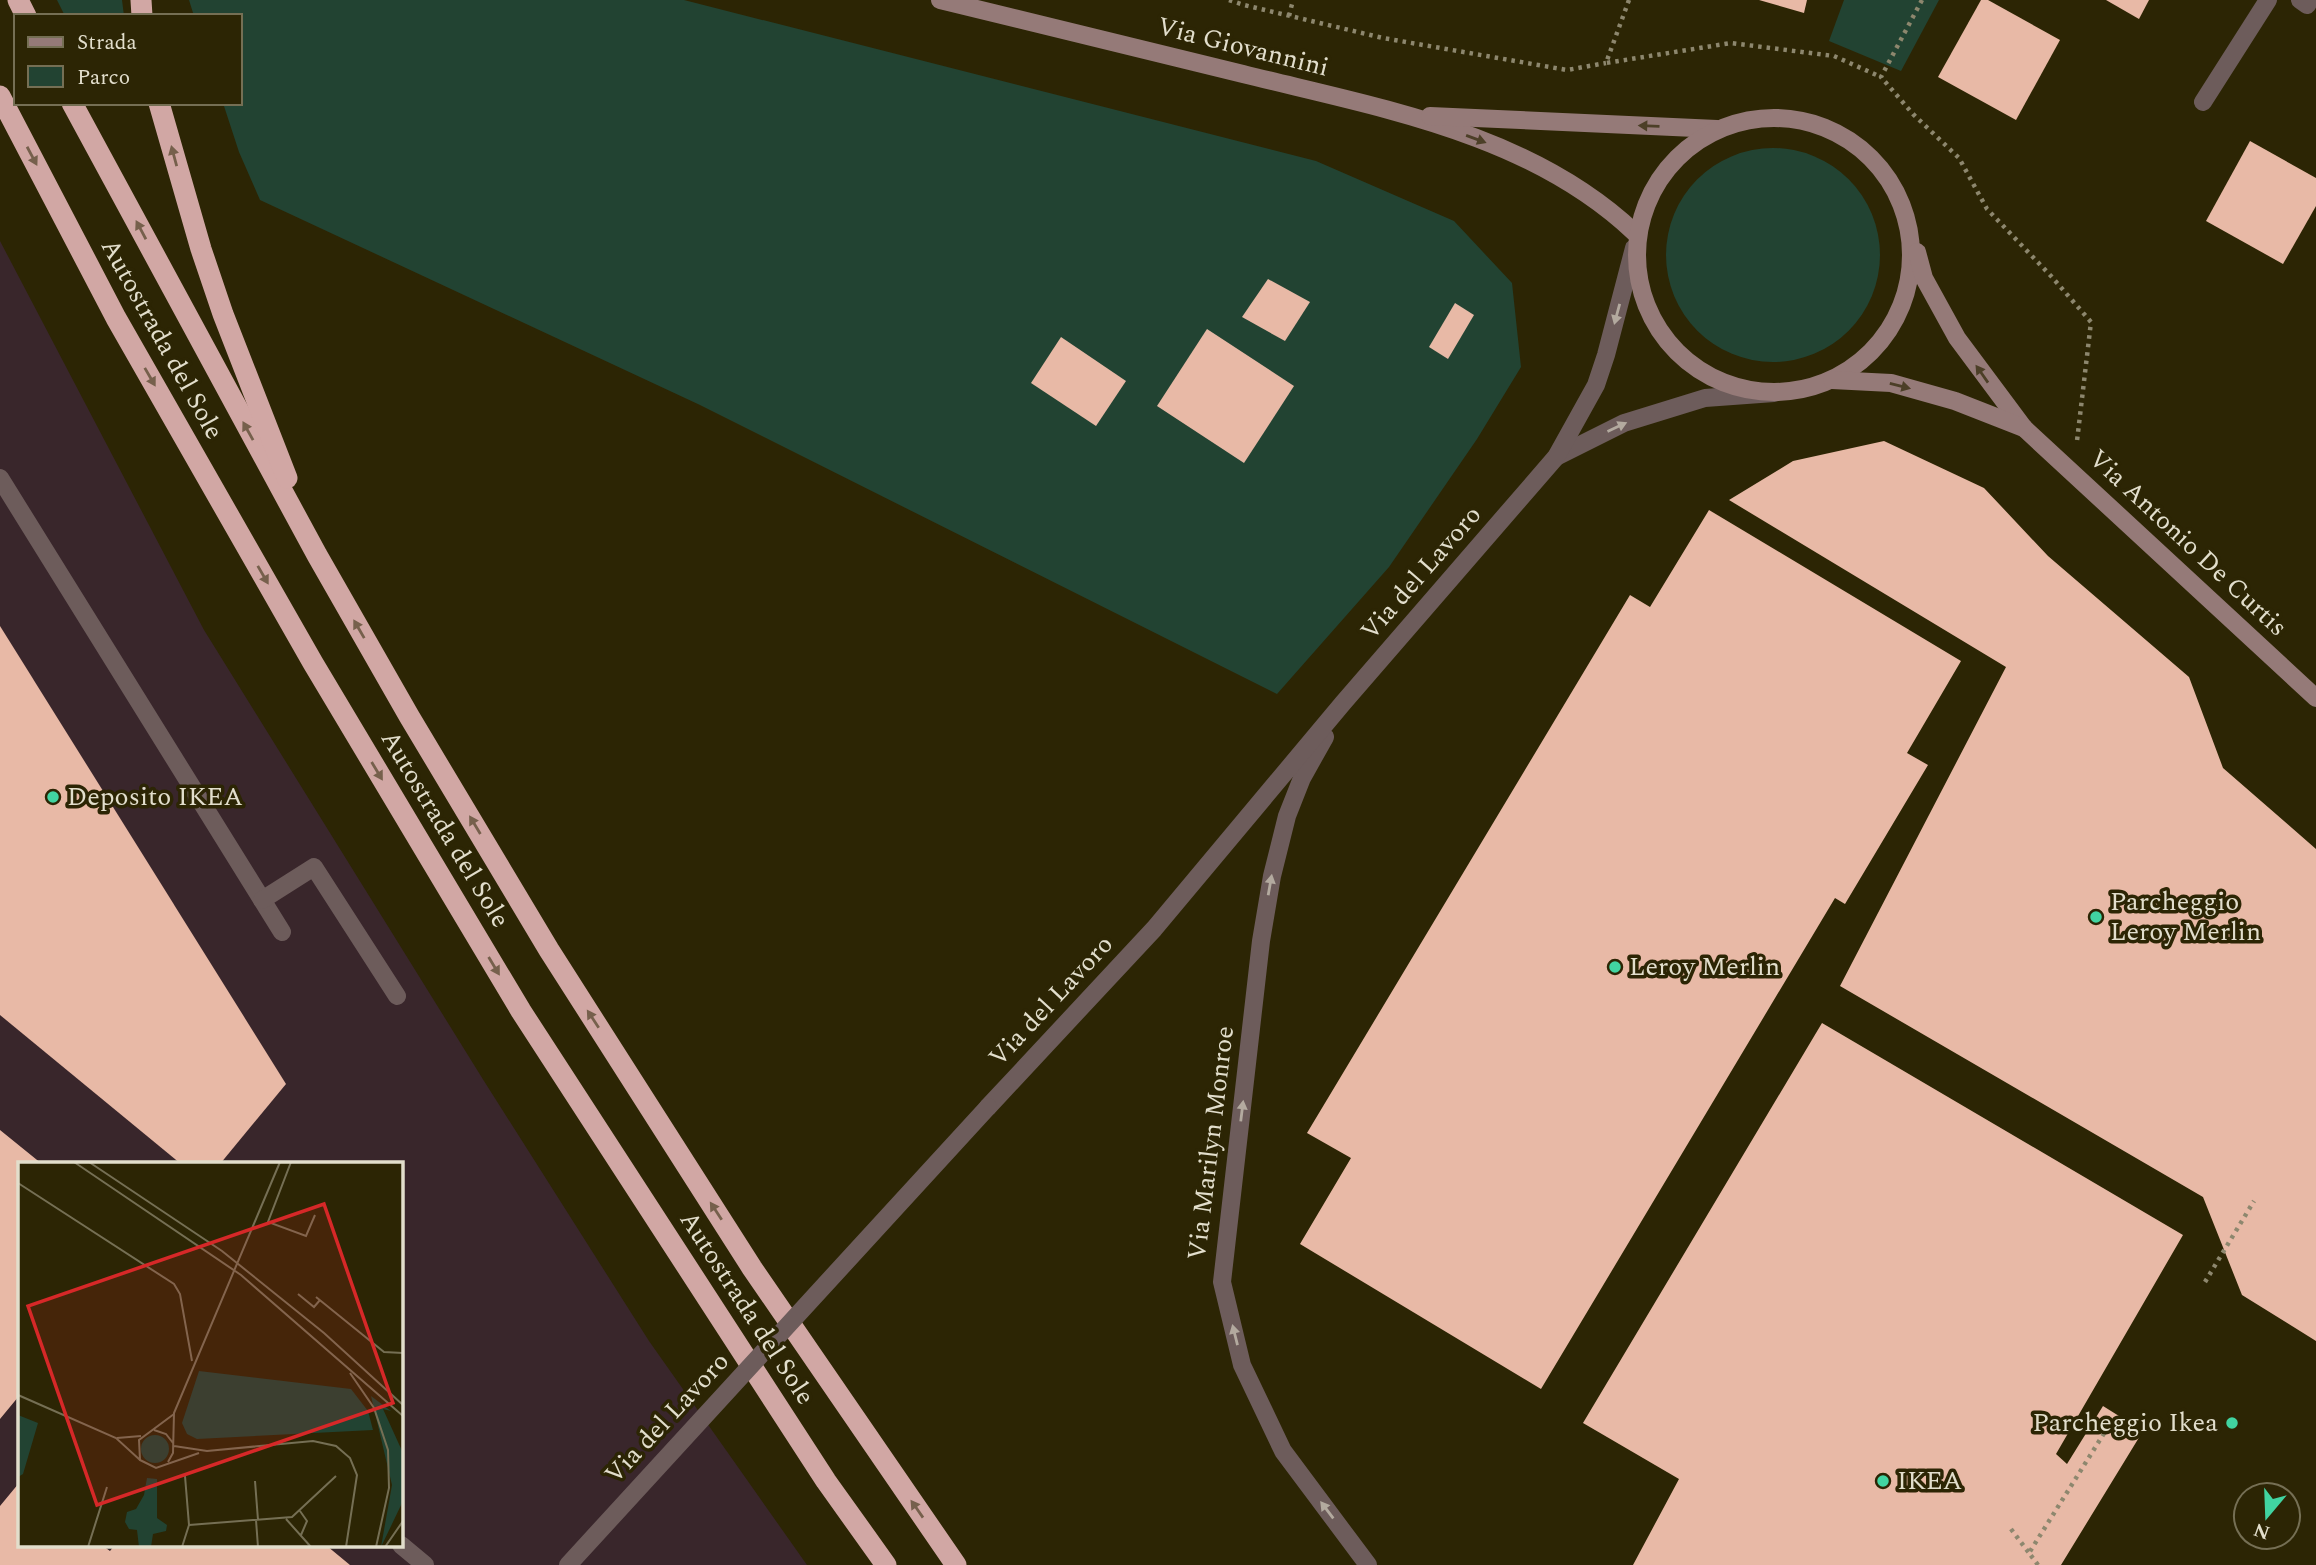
<svg xmlns="http://www.w3.org/2000/svg" width="2316" height="1565" viewBox="0 0 2316 1565" font-family="Spectral,serif">
  <style>
    .industrial { fill: #39262b; fill-rule: evenodd }
    .green { fill: #224332 }
    .building { fill: #e8b9a6 }
    .lines { fill: none; stroke-linecap: round; stroke-linejoin: round }
    .path { stroke: #8d876e; stroke-width: 4.5; stroke-dasharray: 3.5 5; stroke-linecap: butt }
    .lane { stroke: #6d5c5b; stroke-width: 18 }
    .street { stroke: #6d5c5b; stroke-width: 18 }
    .secondary { stroke: #957a78; stroke-width: 18 }
    .highway { stroke: #d1a7a4; stroke-width: 21 }
    .street-bridge { stroke: #6d5c5b; stroke-width: 18 }
    .oneway { fill: #4c3f27 }
    .oneway2 { fill: #76604c }
    .oneway3 { fill: #b3aa9f }
    .poi-dot { fill: #41d4a1; stroke: #2c2504; stroke-width: 2.5 }
    .labels { text-anchor: middle; dominant-baseline: central; stroke-width: 7; stroke-linejoin: round; paint-order: stroke }
    .street-label { font-size: 26px; fill: #e2decc; stroke: #2c2504 }
    .poi-label { font-size: 26px; fill: #e2decc; stroke: #2c2504; text-anchor: start }
    .inset-road { fill: none; stroke: #756f54; stroke-width: 2 }
    .view { fill: #d62828; fill-opacity: 0.15; stroke: #d62828; stroke-width: 3.5 }
    .inset-edge { fill: none; stroke: #e2decc; stroke-width: 3.5 }
  </style>
  <rect width="100%" height="100%" fill="#2c2504"/>
  <path class="industrial" d="M0 241 204 630 484 1081 649 1341 807 1565H0ZM19 1164H401V1546H19Z"/>
  <g class="green">
    <path d="M57 0H122L124 16H65Z"/>
    <path d="M189 0H684L1316 161 1454 221 1512 283 1521 367 1477 439 1389 567 1277 694 700 405 260 200 239 152 223 103H240V16H194Z"/>
    <path d="M1844 0H1939L1901 71 1829 41Z"/>
    <circle cx="1773" cy="255" r="107"/>
  </g>
  <g class="building">
    <path d="M1759 0H1807L1804 13Z"/>
    <path d="M1981 0H1988L2060 40 2016 120 1938 77Z"/>
    <path d="M2106 0H2149L2139 19Z"/>
    <path d="M2250 141 2316 178V206L2283 264 2206 221Z"/>
    <path d="M1268 279 1310 302 1285 341 1242 317Z"/>
    <path d="M1455 303 1474 315 1448 359 1429 347Z"/>
    <path d="M1207 329 1294 386 1244 463 1157 406Z"/>
    <path d="M1061 337 1126 381 1096 426 1031 383Z"/>
    <path d="M1884 441 1984 488 2048 556 2189 677 2223 768 2316 849V1341L2242 1295 2203 1197 1840 986 2006 667 1729 500 1793 461Z"/>
    <path d="M1709 510 1961 661 1907 753 1928 765 1845 904 1835 898 1541 1389 1300 1244 1351 1158 1307 1133 1630 595 1650 607Z"/>
    <path d="M0 626 286 1084 220 1164H181L0 1015Z"/>
    <path d="M1822 1023 2183 1235 2056 1454 2067 1464 2103 1406 2143 1431 2061 1565H1633L1679 1479 1583 1423Z"/>
    <path d="M0 1130 42 1164H19V1396L0 1419Z"/>
    <path d="M19 1483V1546H103L110 1551 114 1546H327L350 1565H0V1506Z"/>
  </g>
  <g class="lines">
    <g class="path">
      <path d="M1229 0 1244 5 1383 38 1567 70 1606 63"/>
      <path d="M1629 0 1606 63 1731 43 1834 56 1881 77"/>
      <path d="M1922 0 1881 77 1913 114 1959 158 1987 209 2051 276 2091 322 2077 441"/>
      <path d="M1289 16 1293 0"/>
      <path d="M2205 1282 2254 1201"/>
      <path d="M2011 1529 2029 1553"/>
      <path d="M2038 1565 2029 1553 2108 1427"/>
    </g>
    <g class="lane">
      <path d="M0 478 282 932"/>
      <path d="M262 900 314 867 397 996"/>
      <path d="M401 1545 425 1565"/>
    </g>
    <g class="street">
      <path d="M2300 0 2307 5 2310 0"/>
      <path d="M2203 102 2268 0"/>
      <path d="M1556 457 1624 423 1705 398 1774 393"/>
      <path d="M1325 737 1302 778 1287 816 1272 876 1261 941 1222 1282 1242 1365 1283 1451 1368 1565"/>
      <path d="M988 1107 1154 929 1343 703 1556 457 1596 385 1606 355 1634 248"/>
    </g>
    <g class="secondary">
      <path d="M940 0C1041 25 1142 50 1243 74 1379 108 1530 133 1635 233"/>
      <path d="M1430 116 1717 129"/>
      <circle cx="1774" cy="255" r="137"/>
      <path d="M1917 252 1924 278 1957 338 2024 428 2316 698"/>
      <path d="M1832 380 1891 383 1955 401 2024 428"/>
    </g>
    <g class="highway">
      <path d="M18 0 26 16"/>
      <path d="M141 0 142 16"/>
      <path d="M0 96 116 318 313 663 521 1011 826 1481 886 1565"/>
      <path d="M72 103 317 555 409 716 549 950 752 1268 956 1565"/>
      <path d="M159 103 201 249 223 314 287 478"/>
    </g>
    <path class="street-bridge" d="M568 1565 988 1107"/>
  </g>
  <defs><path id="oneway-solid" d="M-6-.8H1V-3.2L6.5 0L1 3.2V.8H-6Z" transform="scale(1.75)"/></defs>
  <g class="oneway">
    <use href="#oneway-solid" transform="translate(1649 126) rotate(-178)"/>
    <use href="#oneway-solid" transform="translate(1476 139) rotate(20)"/>
    <use href="#oneway-solid" transform="translate(1982 374) rotate(-125)"/>
    <use href="#oneway-solid" transform="translate(1900 386) rotate(14)"/>
  </g>
  <g class="oneway2">
    <use href="#oneway-solid" transform="translate(32 156) rotate(62)"/>
    <use href="#oneway-solid" transform="translate(174 156) rotate(-105)"/>
    <use href="#oneway-solid" transform="translate(141 230) rotate(-118)"/>
    <use href="#oneway-solid" transform="translate(150 377) rotate(60)"/>
    <use href="#oneway-solid" transform="translate(248 431) rotate(-119)"/>
    <use href="#oneway-solid" transform="translate(263 575) rotate(60)"/>
    <use href="#oneway-solid" transform="translate(359 629) rotate(-120)"/>
    <use href="#oneway-solid" transform="translate(377 771) rotate(59)"/>
    <use href="#oneway-solid" transform="translate(475 825) rotate(-121)"/>
    <use href="#oneway-solid" transform="translate(494 966) rotate(59)"/>
    <use href="#oneway-solid" transform="translate(593 1019) rotate(-123)"/>
    <use href="#oneway-solid" transform="translate(716 1211) rotate(-123)"/>
    <use href="#oneway-solid" transform="translate(917 1509) rotate(-125)"/>
  </g>
  <g class="oneway3">
    <use href="#oneway-solid" transform="translate(1617 314) rotate(105)"/>
    <use href="#oneway-solid" transform="translate(1617 427) rotate(-25)"/>
    <use href="#oneway-solid" transform="translate(1270 885) rotate(-80)"/>
    <use href="#oneway-solid" transform="translate(1242 1111) rotate(-83)"/>
    <use href="#oneway-solid" transform="translate(1235 1335) rotate(-104)"/>
    <use href="#oneway-solid" transform="translate(1327 1510) rotate(-127)"/>
  </g>
  <g class="poi-dot">
    <circle cx="53" cy="797" r="7"/>
    <circle cx="2096" cy="917" r="7"/>
    <circle cx="1615" cy="967" r="7"/>
    <circle cx="2232" cy="1423" r="7"/>
    <circle cx="1883" cy="1481" r="7"/>
  </g>
  <g class="labels">
    <g class="street-label">
      <text transform="translate(1243 47) rotate(14)">Via Giovannini</text>
      <text transform="translate(162 339) rotate(61)">Autostrada del Sole</text>
      <text transform="translate(2188 543) rotate(43)">Via Antonio De Curtis</text>
      <text transform="translate(1421 573) rotate(-49)">Via del Lavoro</text>
      <text transform="translate(445 829) rotate(59)">Autostrada del Sole</text>
      <text transform="translate(1051 1001) rotate(-47)">Via del Lavoro</text>
      <text transform="translate(1211 1143) rotate(-83)">Via Marilyn Monroe</text>
      <text transform="translate(747 1308) rotate(57)">Autostrada del Sole</text>
      <text transform="translate(667 1418) rotate(-47)">Via del Lavoro</text>
    </g>
    <g class="poi-label">
      <text x="67" y="797">Deposito IKEA</text>
      <text x="2110" y="902">Parcheggio<tspan x="2110" dy="30">Leroy Merlin</tspan></text>
      <text x="1629" y="967">Leroy Merlin</text>
      <text x="2218" y="1423" text-anchor="end">Parcheggio Ikea</text>
      <text x="1897" y="1481">IKEA</text>
    </g>
  </g>
  <g transform="translate(18 1162)">
    <rect width="385" height="385" fill="#2c2504"/>
    <path d="M181 209 333 227 350 249 355 268 179 277 169 272 164 261ZM353 234 373 249 365 247 385 291V339L363 385 374 323ZM0 253 20 261 5 312 0 315ZM123 287a14 14 0 1 1 28 0a14 14 0 1 1-28 0ZM129 316 139 317V356L149 363 148 369 135 372 133 385H121L119 368 111 367 107 360 109 350 118 347 126 333Z" fill="#224332"/>
    <path class="inset-road" d="M56 0 223 113 385 254M71 0 204 89 306 171 385 243M273 0 250 60 288 74 297 53M0 21 156 122 162 132 174 199M280 132 296 145 302 138M298 135 366 190 385 191M332 211 356 246 370 288 371 326 358 385M0 233 98 276 122 298M156 252 121 278 122 298 138 306 181 291M136 268 148 272 155 281M99 276 123 274M156 284 189 289 295 279 318 284 332 296 339 313 328 385M150 300 155 291 156 251 262 0M237 319 240 358M282 349 289 359 283 373M268 357 293 385M238 358 240 385M171 363 274 355 318 314M70 385 89 325M164 385 171 363 167 314M367 385 385 359"/>
    <path class="view" d="M306 42 375 241 79 343 10 144Z"/>
    <rect width="385" height="385" class="inset-edge"/>
  </g>
  <rect x="14" y="14" width="228" height="91" fill="#2c2504" stroke="#756f54" stroke-width="2"/>
  <rect x="28" y="37" width="35" height="10" fill="#957a78" stroke="#756f54" stroke-width="2"/>
  <text x="77" y="49" font-size="21" fill="#e2decc">Strada</text>
  <rect x="28" y="66" width="35" height="21" fill="#224332" stroke="#756f54" stroke-width="2"/>
  <text x="77" y="84" font-size="21" fill="#e2decc">Parco</text>
  <g transform="translate(2267 1516) rotate(199)"><circle r="33" fill="#2c2504" stroke="#756f54" stroke-width="2"/>
  <path d="M0-5L12 26L0 18L-12 26Z" fill="#41d4a1"/>
  <text y="-10" font-size="19" font-weight="bold" text-anchor="middle" fill="#e2decc">N</text>
  </g>
</svg>
